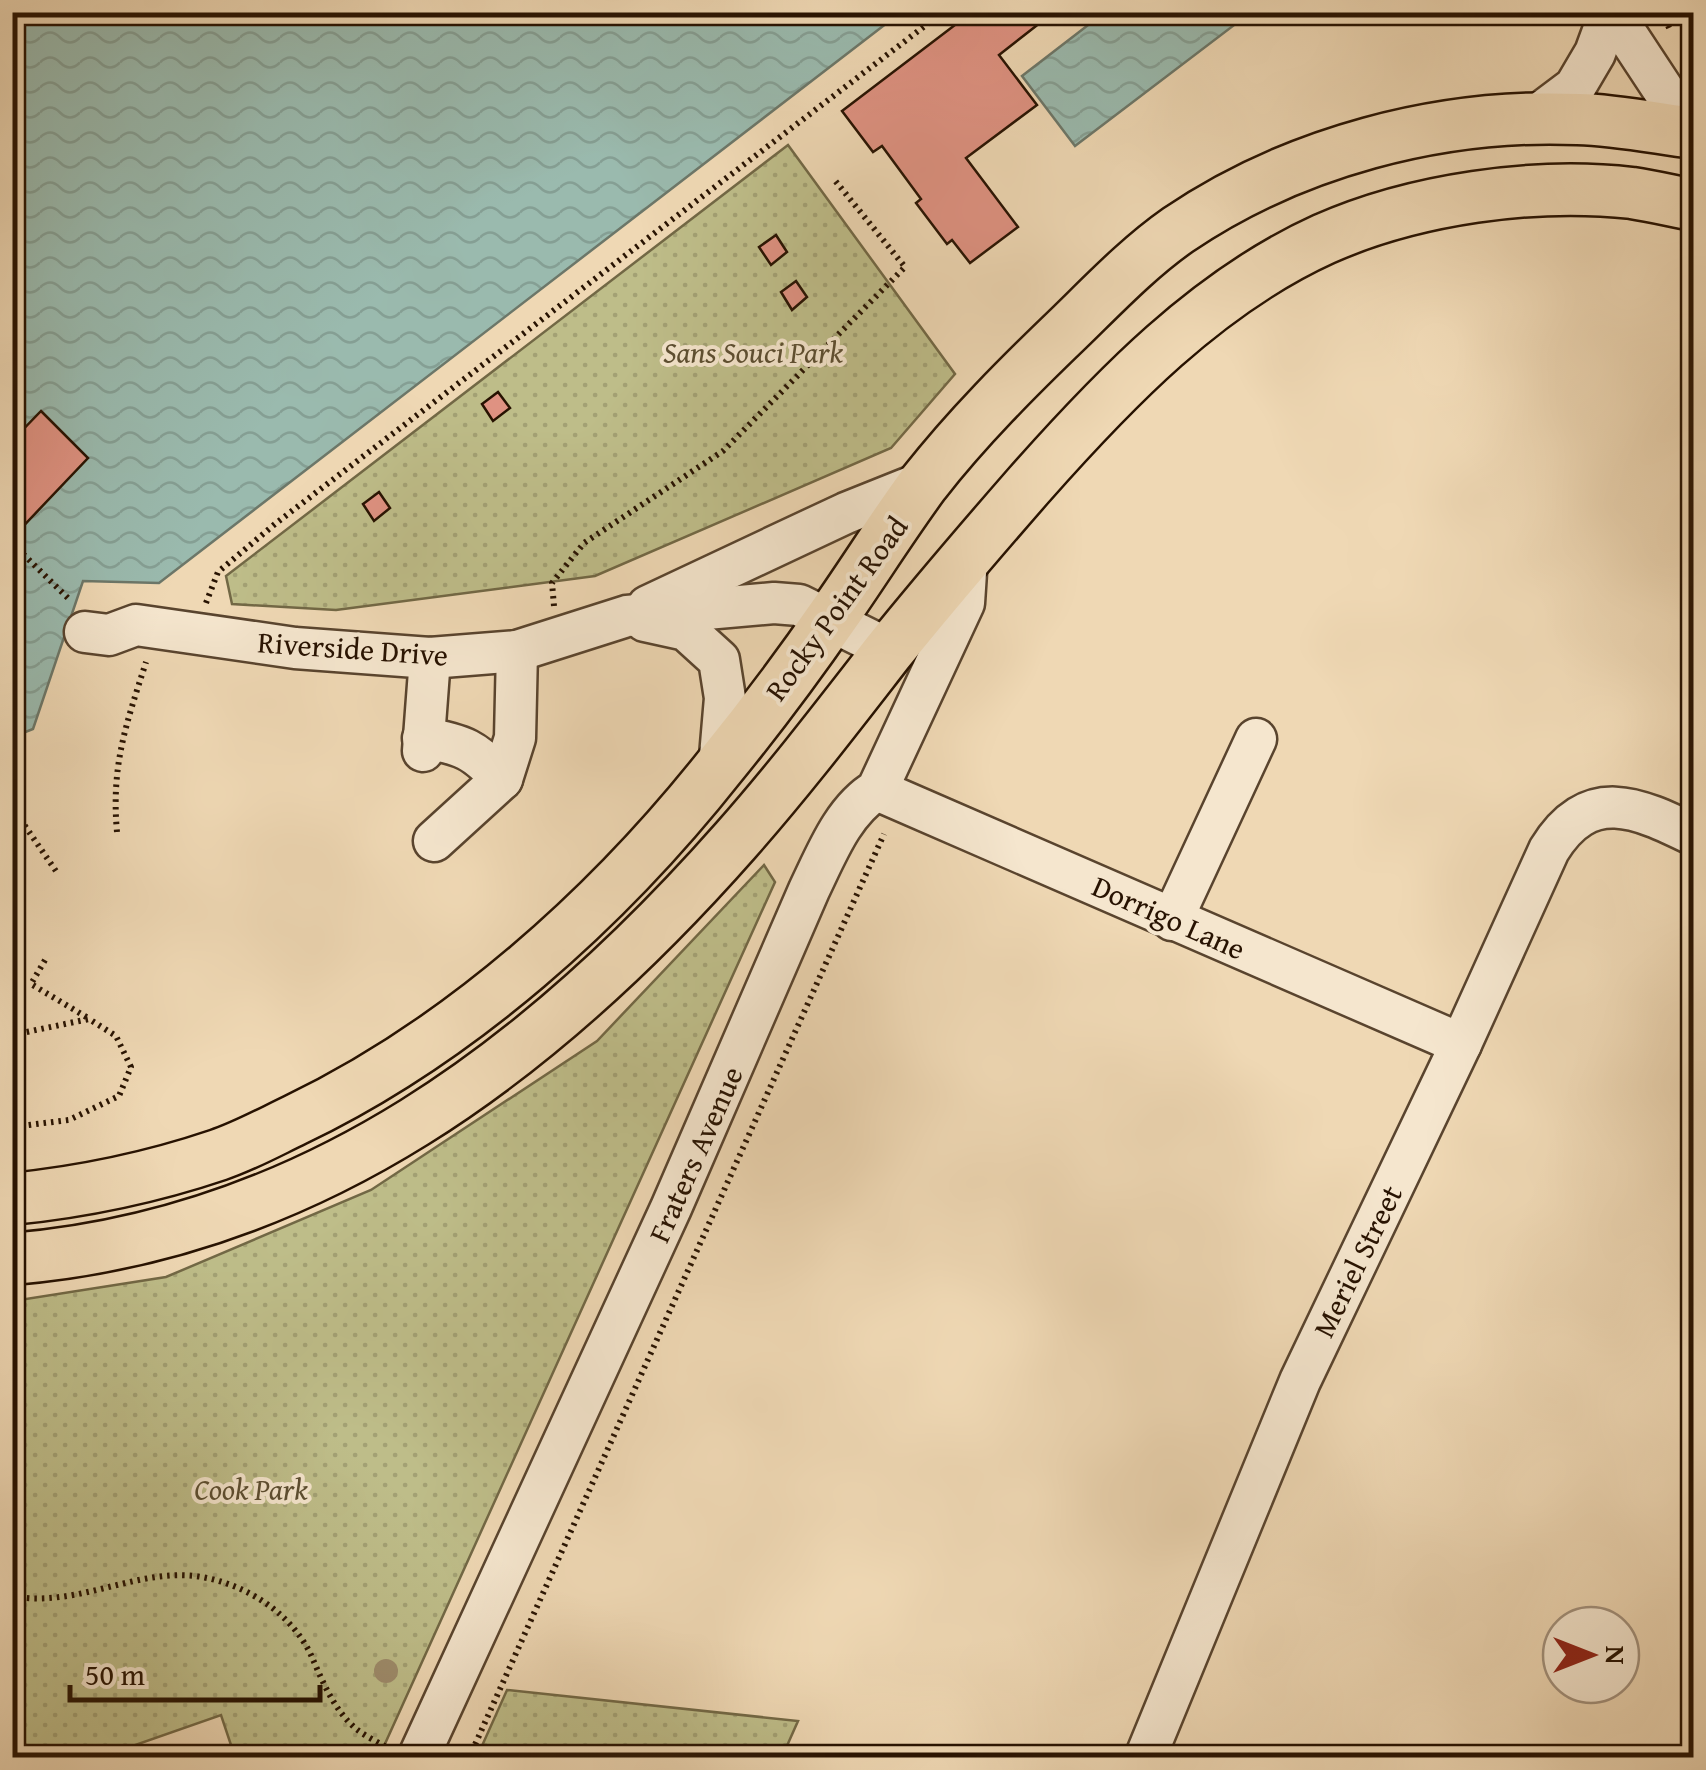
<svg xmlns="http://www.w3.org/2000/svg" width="1706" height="1770" viewBox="0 0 1706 1770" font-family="'Gentium Book Plus',serif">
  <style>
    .grass { fill: url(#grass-dots); stroke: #726845; stroke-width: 2.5 }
    .water { fill: url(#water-waves); stroke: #6c7769; stroke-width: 2.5 }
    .building { fill: #df9282; stroke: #271201; stroke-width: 2.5 }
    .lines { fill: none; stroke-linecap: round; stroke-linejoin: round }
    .minor-casing { stroke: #59442e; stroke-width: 45 }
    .major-casing { stroke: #271201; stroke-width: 55 }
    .path { stroke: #271201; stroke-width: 6; stroke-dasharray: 2.5 5; stroke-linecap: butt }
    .minor { stroke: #f5e6ce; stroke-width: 40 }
    .major { stroke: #efd8b4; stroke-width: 50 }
    .tree { fill: #9e8c6c }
    .labels { text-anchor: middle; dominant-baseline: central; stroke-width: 8; stroke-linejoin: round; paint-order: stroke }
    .park-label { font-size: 30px; font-style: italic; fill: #5c4e31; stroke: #f5e6ce }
    .street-label { font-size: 30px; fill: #271201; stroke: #f5e6ce }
  </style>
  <defs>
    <pattern id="grass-dots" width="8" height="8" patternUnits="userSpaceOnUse" patternTransform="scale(2.5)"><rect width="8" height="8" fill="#bebd89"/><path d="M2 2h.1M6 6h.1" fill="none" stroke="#a3a174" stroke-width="1.8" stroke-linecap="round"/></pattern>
    <pattern id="water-waves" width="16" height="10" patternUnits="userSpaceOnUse" patternTransform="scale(2.5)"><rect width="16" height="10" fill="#9abaae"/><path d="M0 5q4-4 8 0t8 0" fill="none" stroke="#859f94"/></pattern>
  </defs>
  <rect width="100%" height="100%" fill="#efd8b4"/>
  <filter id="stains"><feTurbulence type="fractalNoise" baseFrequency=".002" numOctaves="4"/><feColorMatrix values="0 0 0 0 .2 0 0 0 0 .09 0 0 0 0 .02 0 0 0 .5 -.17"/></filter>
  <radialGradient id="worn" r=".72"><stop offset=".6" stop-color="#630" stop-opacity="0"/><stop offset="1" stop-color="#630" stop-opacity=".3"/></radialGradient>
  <g class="grass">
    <path d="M788 145 955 374 891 448 595 576 336 610 232 604 226 576Z"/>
    <path d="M764 865 775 882 379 1757H235L221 1715 101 1757H13V1301L166 1277 371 1190 597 1041Z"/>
    <path d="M507 1690 798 1721 782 1757H477Z"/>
  </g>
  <g class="water">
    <path d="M1105 12H1250V13L1075 146 1022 76Z"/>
    <path d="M12 13H900L159 583 83 581 33 729 13 737Z"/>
  </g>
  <g class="building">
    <path d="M972 12H1054L999 55 1037 105 966 158 1018 227 970 263 952 240 947 244 916 203 921 199 882 146 873 152 842 111Z"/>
    <path d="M776 235 787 252 771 265 759 247Z"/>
    <path d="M796 281 807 297 792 310 781 292Z"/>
    <path d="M498 392 510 408 493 421 482 404Z"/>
    <path d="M41 411 88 458 12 538V441Z"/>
    <path d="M379 492 390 508 374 521 363 504Z"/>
  </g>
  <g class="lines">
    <g class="minor-casing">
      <g id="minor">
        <path d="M1612 12 1666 94 1694 128"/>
        <path d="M1531 120 1575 87 1595 53 1610 12"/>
        <path d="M648 606 846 513 926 481"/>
        <path d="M645 621 686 630 719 660 725 698 719 768"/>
        <path d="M85 632 109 635 136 625 295 648 430 658 517 651 627 616 774 603 799 605 890 650"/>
        <path d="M423 738C463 744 475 750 502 779"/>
        <path d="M423 751 430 658"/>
        <path d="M877 790 1461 1044"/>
        <path d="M434 841 502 779 515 738 517 651"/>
        <path d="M1172 920 1256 739"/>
        <path d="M418 1758 671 1208 809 890C826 855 843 810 877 790L964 603 967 557"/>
        <path d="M1145 1758 1300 1381 1461 1044 1549 850C1589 785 1637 807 1694 835"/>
      </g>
    </g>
    <g class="major-casing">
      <g id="major">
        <path d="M12 1199C81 1192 153 1177 218 1155 245 1146 270 1132 295 1120 460 1041 608 908 721 765 761 716 799 665 835 613 865 570 893 525 924 483 967 428 1018 377 1068 329 1103 295 1138 258 1178 230 1293 152 1440 113 1578 119 1617 120 1655 128 1694 133"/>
        <path d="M12 1259C313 1234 543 1059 736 840 789 780 838 716 887 653 933 596 981 540 1029 485 1113 390 1207 292 1324 239 1414 199 1534 182 1632 193 1652 196 1673 201 1694 205"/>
      </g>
    </g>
    <g class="path">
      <path d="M1662 12 1670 30"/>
      <path d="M12 556 19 550 70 600"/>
      <path d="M206 603 218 572 275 524 943 12"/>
      <path d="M554 606 552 583 584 543 723 451 905 267 833 178"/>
      <path d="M12 807 58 874"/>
      <path d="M117 832C111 765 126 725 146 662"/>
      <path d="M45 960 31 984 88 1018"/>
      <path d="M12 1035 89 1019 116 1036 131 1067 119 1096 69 1120 12 1127"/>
      <path d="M12 1596C77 1609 139 1566 202 1577 247 1585 291 1613 311 1655 322 1680 333 1708 354 1727 363 1735 376 1741 386 1747"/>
      <path d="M469 1758 884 834"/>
    </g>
    <use href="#minor" class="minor"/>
    <use href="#major" class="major"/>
  </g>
  <circle class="tree" cx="386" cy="1671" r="12"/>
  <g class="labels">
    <g class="park-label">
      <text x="753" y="352">Sans Souci Park</text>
      <text x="251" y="1489">Cook Park</text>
    </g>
    <g class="street-label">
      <text transform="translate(836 608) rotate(-54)">Rocky Point Road</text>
      <text transform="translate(353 648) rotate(4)">Riverside Drive</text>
      <text transform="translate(1169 917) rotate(24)">Dorrigo Lane</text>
      <text transform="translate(695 1154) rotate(-66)">Fraters Avenue</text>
      <text transform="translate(1357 1261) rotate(-64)">Meriel Street</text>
    </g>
  </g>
  <rect width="1706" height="1770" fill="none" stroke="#efd8b4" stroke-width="50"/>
  <rect x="15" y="15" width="1676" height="1740" fill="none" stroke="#271201" stroke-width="5"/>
  <rect x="25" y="25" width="1656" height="1720" fill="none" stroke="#271201" stroke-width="2.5"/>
  <g transform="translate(1591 1655) rotate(90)"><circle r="48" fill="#f5e6ce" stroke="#a3917c" stroke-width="2.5"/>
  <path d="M0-8L18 38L0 25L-18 38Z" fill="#8f2418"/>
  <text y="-15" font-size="28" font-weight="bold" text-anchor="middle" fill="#271201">N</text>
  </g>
  <path d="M70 1685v15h250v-15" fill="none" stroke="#271201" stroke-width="5"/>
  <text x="85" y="1685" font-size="30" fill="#271201" stroke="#f5e6ce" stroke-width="8" paint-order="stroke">50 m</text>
  <rect width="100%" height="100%" filter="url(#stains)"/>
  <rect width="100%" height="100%" fill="url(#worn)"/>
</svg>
